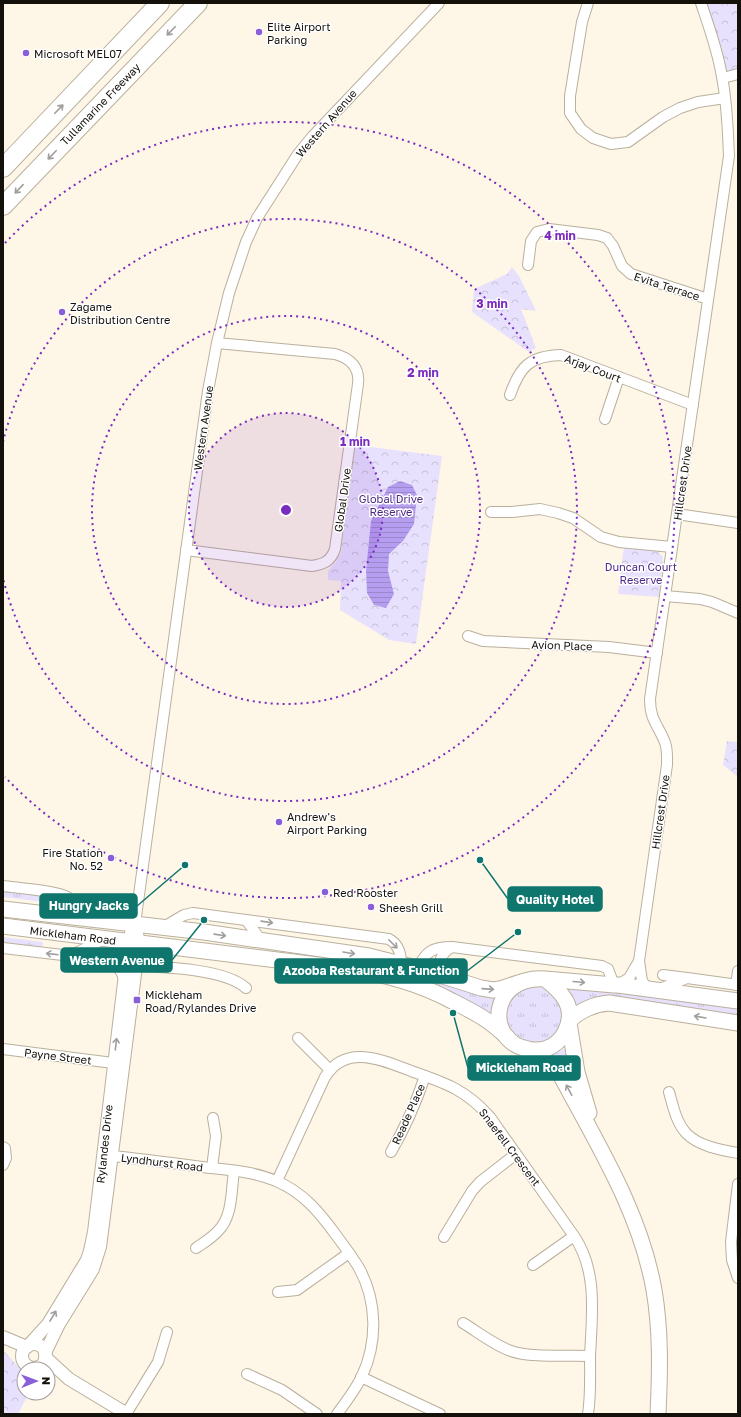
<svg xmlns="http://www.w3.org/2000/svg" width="741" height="1417" viewBox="0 0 741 1417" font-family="'Golos Text',sans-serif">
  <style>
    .grass { fill: url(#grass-tufts) }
    .forest { fill: url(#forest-crowns) }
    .water { fill: url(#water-rules) }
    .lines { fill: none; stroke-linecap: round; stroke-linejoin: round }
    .minor-casing { stroke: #bab09d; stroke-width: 12 }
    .tertiary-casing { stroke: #bab09d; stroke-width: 14 }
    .primary-casing { stroke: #bab09d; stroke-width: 17 }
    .motorway-casing { stroke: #bab09d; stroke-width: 20 }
    .minor { stroke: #fff; stroke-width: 10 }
    .tertiary { stroke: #fff; stroke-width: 12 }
    .primary { stroke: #fff; stroke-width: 15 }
    .motorway { stroke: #fff; stroke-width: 18 }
    .oneway { stroke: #a19f9d }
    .ring { fill: none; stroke: #7b2cbf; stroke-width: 2; stroke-dasharray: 2 4 }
    .poi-dot { fill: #895fd9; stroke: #fff; stroke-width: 1.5 }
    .labels { text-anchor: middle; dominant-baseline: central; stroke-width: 3; stroke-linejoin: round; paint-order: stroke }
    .poi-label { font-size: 11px; fill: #14100a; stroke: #fff; text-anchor: start }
    .street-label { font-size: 11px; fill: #14100a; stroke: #fff }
    .park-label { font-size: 11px; fill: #4d2a87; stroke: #fff }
    .centre { fill: #7b2cbf; stroke: #fff; stroke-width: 2 }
    .ring-label { font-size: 12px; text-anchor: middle; font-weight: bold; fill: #7b2cbf; stroke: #fff; stroke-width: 3; stroke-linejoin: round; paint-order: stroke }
    .leader { fill: none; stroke: #0f766e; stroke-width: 1.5 }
    .callout-dot { fill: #0f766e; stroke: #fff; stroke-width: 1.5 }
    .callout { fill: #0f766e; stroke: #0f766e; stroke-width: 1.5 }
    .callout-label { font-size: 12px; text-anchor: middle; font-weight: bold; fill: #fff }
  </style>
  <defs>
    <pattern id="grass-tufts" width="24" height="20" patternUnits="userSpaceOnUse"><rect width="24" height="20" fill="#e8e1fe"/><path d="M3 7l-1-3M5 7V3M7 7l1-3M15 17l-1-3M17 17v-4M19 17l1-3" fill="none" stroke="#c6c0d8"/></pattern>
    <pattern id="forest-crowns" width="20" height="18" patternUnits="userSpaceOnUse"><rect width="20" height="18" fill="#e8e1fe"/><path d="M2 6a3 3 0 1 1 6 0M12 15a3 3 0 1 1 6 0" fill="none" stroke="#c6c0d8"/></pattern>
    <pattern id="water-rules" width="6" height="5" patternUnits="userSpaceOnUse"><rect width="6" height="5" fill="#b59ef0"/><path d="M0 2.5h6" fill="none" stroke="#9b87cc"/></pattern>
  </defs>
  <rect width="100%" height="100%" fill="#fef6e6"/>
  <g class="grass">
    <path d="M3 891 57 898 69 905 3 897Z"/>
    <path d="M3 937 43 942 42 949 3 945Z"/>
    <path d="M297 950 352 957 502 993 496 1017 327 960 296 954Z"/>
    <path d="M526 986H545L564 1006 562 1026 549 1040 540 1044H530L512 1034 507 1025 506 1006 510 997Z"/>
    <path d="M569 988 601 990 738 1005V1018L691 1011 577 1009 566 990Z"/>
    <path d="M564 1049H566L578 1094 550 1055Z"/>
  </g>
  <g class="forest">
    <path d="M707 3H738V69L726 72 722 49Z"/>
    <path d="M512 267 519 276 536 311 521 309 536 348 529 352 472 312 474 289 507 274Z"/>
    <path d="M355 445 442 456 416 644 389 640 340 610 341 581 328 580V571L335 563 341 553Z"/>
    <path d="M624 546 658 551 663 557 660 597 618 594Z"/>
    <path d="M727 741 738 742V777L723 765Z"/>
    <path d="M3 1350 24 1373V1393H29L18 1414H3Z"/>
  </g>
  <path class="water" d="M400 481 412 485 417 495 414 524 403 541 389 554 388 571 394 594 386 608 374 605 367 593 366 571 371 521 388 487Z"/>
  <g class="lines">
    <g class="minor-casing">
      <g id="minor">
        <path d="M588 3 582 22 570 96V113L581 129 593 138 611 144 628 142 663 117 680 108 698 102 725 98"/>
        <path d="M723 78 738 74"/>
        <path d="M528 265 531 241 537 232 549 229 598 235 607 238 613 246 622 266 631 274 708 299"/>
        <path d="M510 395C520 366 530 356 561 355L693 405"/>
        <path d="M605 419 619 377"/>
        <path d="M491 512H512L540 509 558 513 573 518 601 537 619 542 672 547"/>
        <path d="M677 514 738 523"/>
        <path d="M186 550 312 566C324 564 331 561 335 549L358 384C360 367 350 358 335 354L217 343"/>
        <path d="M665 596 700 599 712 602 738 613"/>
        <path d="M468 636 483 641 609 647 657 653"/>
        <path d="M3 886C16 888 64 891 70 899 74 904 75 911 77 917L86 909 137 900"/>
        <path d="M246 920 261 940"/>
        <path d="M135 924 208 391 217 343 229 293 246 242 257 218 298 154 312 137 439 3"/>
        <path d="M162 928 184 915 193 913 389 939C398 944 401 953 401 963"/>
        <path d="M3 948 105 960C115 963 121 969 124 978"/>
        <path d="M70 956 104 939"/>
        <path d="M137 966C165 967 225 969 246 988"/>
        <path d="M418 968C426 951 433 947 452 947L602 966 608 969 614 985"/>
        <path d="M439 975C439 963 440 953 452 947"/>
        <path d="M663 975 687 978"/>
        <path d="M618 985 629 978 639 961"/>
        <path d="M736 985 738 971"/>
        <path d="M648 989 642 981 639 961 667 765C667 757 668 748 664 740 657 724 650 719 650 699L729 156C728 130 727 102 722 77 718 51 709 27 701 3"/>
        <path d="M660 989 687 978 738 985"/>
        <path d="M298 1038 330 1070"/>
        <path d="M3 1049 113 1063"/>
        <path d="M669 1092C673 1106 676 1122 686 1133 698 1146 721 1150 738 1153"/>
        <path d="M3 1147 5 1148 6 1158 3 1165"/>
        <path d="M391 1152C405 1128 416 1103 425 1076"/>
        <path d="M112 1156C142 1159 172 1163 202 1167 227 1170 253 1171 276 1181 303 1192 320 1213 336 1235 344 1246 352 1256 359 1268 377 1301 378 1341 362 1376 356 1389 346 1402 337 1414"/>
        <path d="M212 1168 216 1136 213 1118"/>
        <path d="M277 1181 325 1077C346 1043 382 1060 411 1071 445 1083 465 1089 490 1117L574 1236C598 1271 592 1315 590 1356 590 1375 591 1395 588 1414"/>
        <path d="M738 1184 731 1242 732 1260 738 1278"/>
        <path d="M444 1237 472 1191 480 1182 516 1154"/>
        <path d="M196 1248C203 1243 212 1238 218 1231 233 1216 231 1191 234 1171"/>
        <path d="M533 1265 574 1236"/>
        <path d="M278 1292 297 1290 349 1253"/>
        <path d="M463 1323C478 1332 494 1345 511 1351 530 1358 569 1355 590 1356"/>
        <path d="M247 1374 282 1390 317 1414"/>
        <path d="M361 1377 440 1414"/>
        <path d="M126 1414 158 1362 167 1332"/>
      </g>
    </g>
    <g class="tertiary-casing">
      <g id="tertiary">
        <path d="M3 1337 27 1347"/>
        <circle cx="34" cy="1356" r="12"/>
        <path d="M28 1346 48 1324 87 1260 90 1251 94 1232 129 941 131 933"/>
        <path d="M45 1353 59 1324 93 1269 100 1247 139 943 135 924"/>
        <path d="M45 1357 69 1379 127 1414"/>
      </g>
    </g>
    <g class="primary-casing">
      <g id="primary">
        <path d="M3 909 204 932 369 956 424 970 481 988 493 990 500 989 521 982"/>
        <path d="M3 926 342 968C381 973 417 982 452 1001 474 1012 490 1020 508 1038"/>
        <path d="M545 979C553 985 561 992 566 1001 574 1016 567 1037 552 1046 545 1050 536 1051 528 1049 484 1041 490 975 545 979L614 985H618L738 1001"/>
        <path d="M569 1021C579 1011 594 1004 609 1003L738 1023"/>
        <path d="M569 1023 577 1072 589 1113"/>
        <path d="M526 1050 554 1066 560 1074C597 1144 640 1211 654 1290 661 1331 660 1372 658 1414"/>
      </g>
    </g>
    <g class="motorway-casing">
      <g id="motorway">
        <path d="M3 168 160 3"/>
        <path d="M3 206 198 3"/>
      </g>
    </g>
    <use href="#minor" class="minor"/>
    <use href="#tertiary" class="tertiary"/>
    <use href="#primary" class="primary"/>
    <use href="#motorway" class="motorway"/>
  </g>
  <defs><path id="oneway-shaft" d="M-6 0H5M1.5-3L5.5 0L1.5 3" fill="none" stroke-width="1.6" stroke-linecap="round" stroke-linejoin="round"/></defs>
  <g class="oneway">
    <use href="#oneway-shaft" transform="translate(171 31) rotate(134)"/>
    <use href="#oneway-shaft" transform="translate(59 109) rotate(-46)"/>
    <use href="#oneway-shaft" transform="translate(52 155) rotate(134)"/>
    <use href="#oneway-shaft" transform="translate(19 189) rotate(133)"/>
    <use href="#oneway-shaft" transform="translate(267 922) rotate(8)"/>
    <use href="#oneway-shaft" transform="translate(220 935) rotate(8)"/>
    <use href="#oneway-shaft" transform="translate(393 944) rotate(45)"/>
    <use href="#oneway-shaft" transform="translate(349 953) rotate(9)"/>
    <use href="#oneway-shaft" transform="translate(52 954) rotate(-173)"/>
    <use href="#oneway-shaft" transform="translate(579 982) rotate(5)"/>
    <use href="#oneway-shaft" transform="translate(488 989) rotate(4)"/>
    <use href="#oneway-shaft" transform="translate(700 1017) rotate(-170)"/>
    <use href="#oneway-shaft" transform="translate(116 1044) rotate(-83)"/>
    <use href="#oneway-shaft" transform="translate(569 1090) rotate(-118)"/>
    <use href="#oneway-shaft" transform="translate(53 1316) rotate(-59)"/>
  </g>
  <circle cx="286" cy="510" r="97" fill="#7b2cbf" fill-opacity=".12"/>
  <g class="ring">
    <circle cx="286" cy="510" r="97"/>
    <circle cx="286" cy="510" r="194"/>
    <path d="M3 442A291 291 0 1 1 3 578"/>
    <path d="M5 243A388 388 0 1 1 5 777"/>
  </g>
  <g class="poi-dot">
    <circle cx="259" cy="32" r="4"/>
    <circle cx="26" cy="53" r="4"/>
    <circle cx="62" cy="312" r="4"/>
    <circle cx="279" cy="822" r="4"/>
    <circle cx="111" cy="858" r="4"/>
    <circle cx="325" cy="892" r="4"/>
    <circle cx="371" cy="907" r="4"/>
    <rect x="133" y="996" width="8" height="8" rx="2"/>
  </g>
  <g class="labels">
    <g class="poi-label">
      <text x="267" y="26">Elite Airport<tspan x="267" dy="13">Parking</tspan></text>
      <text x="34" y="53">Microsoft MEL07</text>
      <text x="70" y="306">Zagame<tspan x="70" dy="13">Distribution Centre</tspan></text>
      <text x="287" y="816">Andrew's<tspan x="287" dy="13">Airport Parking</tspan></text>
      <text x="103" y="852" text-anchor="end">Fire Station<tspan x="103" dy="13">No. 52</tspan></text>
      <text x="333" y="892">Red Rooster</text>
      <text x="379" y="907">Sheesh Grill</text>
      <text x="145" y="994">Mickleham<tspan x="145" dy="13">Road/Rylandes Drive</tspan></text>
    </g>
    <g class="street-label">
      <text transform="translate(100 104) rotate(-46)">Tullamarine Freeway</text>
      <text transform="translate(326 123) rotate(-49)">Western Avenue</text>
      <text transform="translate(667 286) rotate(18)">Evita Terrace</text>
      <text transform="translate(593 368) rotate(21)">Arjay Court</text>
      <text transform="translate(203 428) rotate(-82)">Western Avenue</text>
      <text transform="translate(682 483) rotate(-82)">Hillcrest Drive</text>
      <text transform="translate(342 500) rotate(-82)">Global Drive</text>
      <text transform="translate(562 645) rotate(2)">Avion Place</text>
      <text transform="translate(660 812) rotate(-82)">Hillcrest Drive</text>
      <text transform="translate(73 935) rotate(7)">Mickleham Road</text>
      <text transform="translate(58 1056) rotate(7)">Payne Street</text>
      <text transform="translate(408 1114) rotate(-66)">Reade Place</text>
      <text transform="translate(104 1144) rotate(-84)">Rylandes Drive</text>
      <text transform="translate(510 1147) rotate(53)">Snaefell Crescent</text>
      <text transform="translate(162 1162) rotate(7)">Lyndhurst Road</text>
    </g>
    <g class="park-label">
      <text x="391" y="498">Global Drive<tspan x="391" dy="13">Reserve</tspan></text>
      <text x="641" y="566">Duncan Court<tspan x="641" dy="13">Reserve</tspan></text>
    </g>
  </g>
  <circle cx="286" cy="510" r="6" class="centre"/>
  <g class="ring-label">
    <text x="560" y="240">4 min</text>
    <text x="492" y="308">3 min</text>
    <text x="423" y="377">2 min</text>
    <text x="355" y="446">1 min</text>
  </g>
  <path class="leader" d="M480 860L508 899M185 865L137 906M204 920L172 960M518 932L467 971M453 1013L468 1068"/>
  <g class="callout-dot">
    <circle cx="480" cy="860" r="4"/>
    <circle cx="185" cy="865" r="4"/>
    <circle cx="204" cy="920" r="4"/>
    <circle cx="518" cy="932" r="4"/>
    <circle cx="453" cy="1013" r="4"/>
  </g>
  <g class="callout">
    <rect x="508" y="887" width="94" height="24" rx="4"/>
    <rect x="40" y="894" width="97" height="24" rx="4"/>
    <rect x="61" y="948" width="111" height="24" rx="4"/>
    <rect x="275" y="959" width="192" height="24" rx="4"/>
    <rect x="468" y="1056" width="112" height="24" rx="4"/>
  </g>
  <g class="callout-label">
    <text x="555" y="904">Quality Hotel</text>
    <text x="89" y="910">Hungry Jacks</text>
    <text x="117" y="965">Western Avenue</text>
    <text x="371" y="975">Azooba Restaurant &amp; Function</text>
    <text x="524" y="1072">Mickleham Road</text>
  </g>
  <rect width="741" height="1417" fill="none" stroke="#14100a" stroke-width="8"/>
  <g transform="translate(36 1381) rotate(89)"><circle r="19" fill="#ffffff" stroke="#a19f9d"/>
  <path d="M0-3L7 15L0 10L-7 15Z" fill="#895fd9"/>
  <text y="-6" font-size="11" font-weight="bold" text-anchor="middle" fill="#14100a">N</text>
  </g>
</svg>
